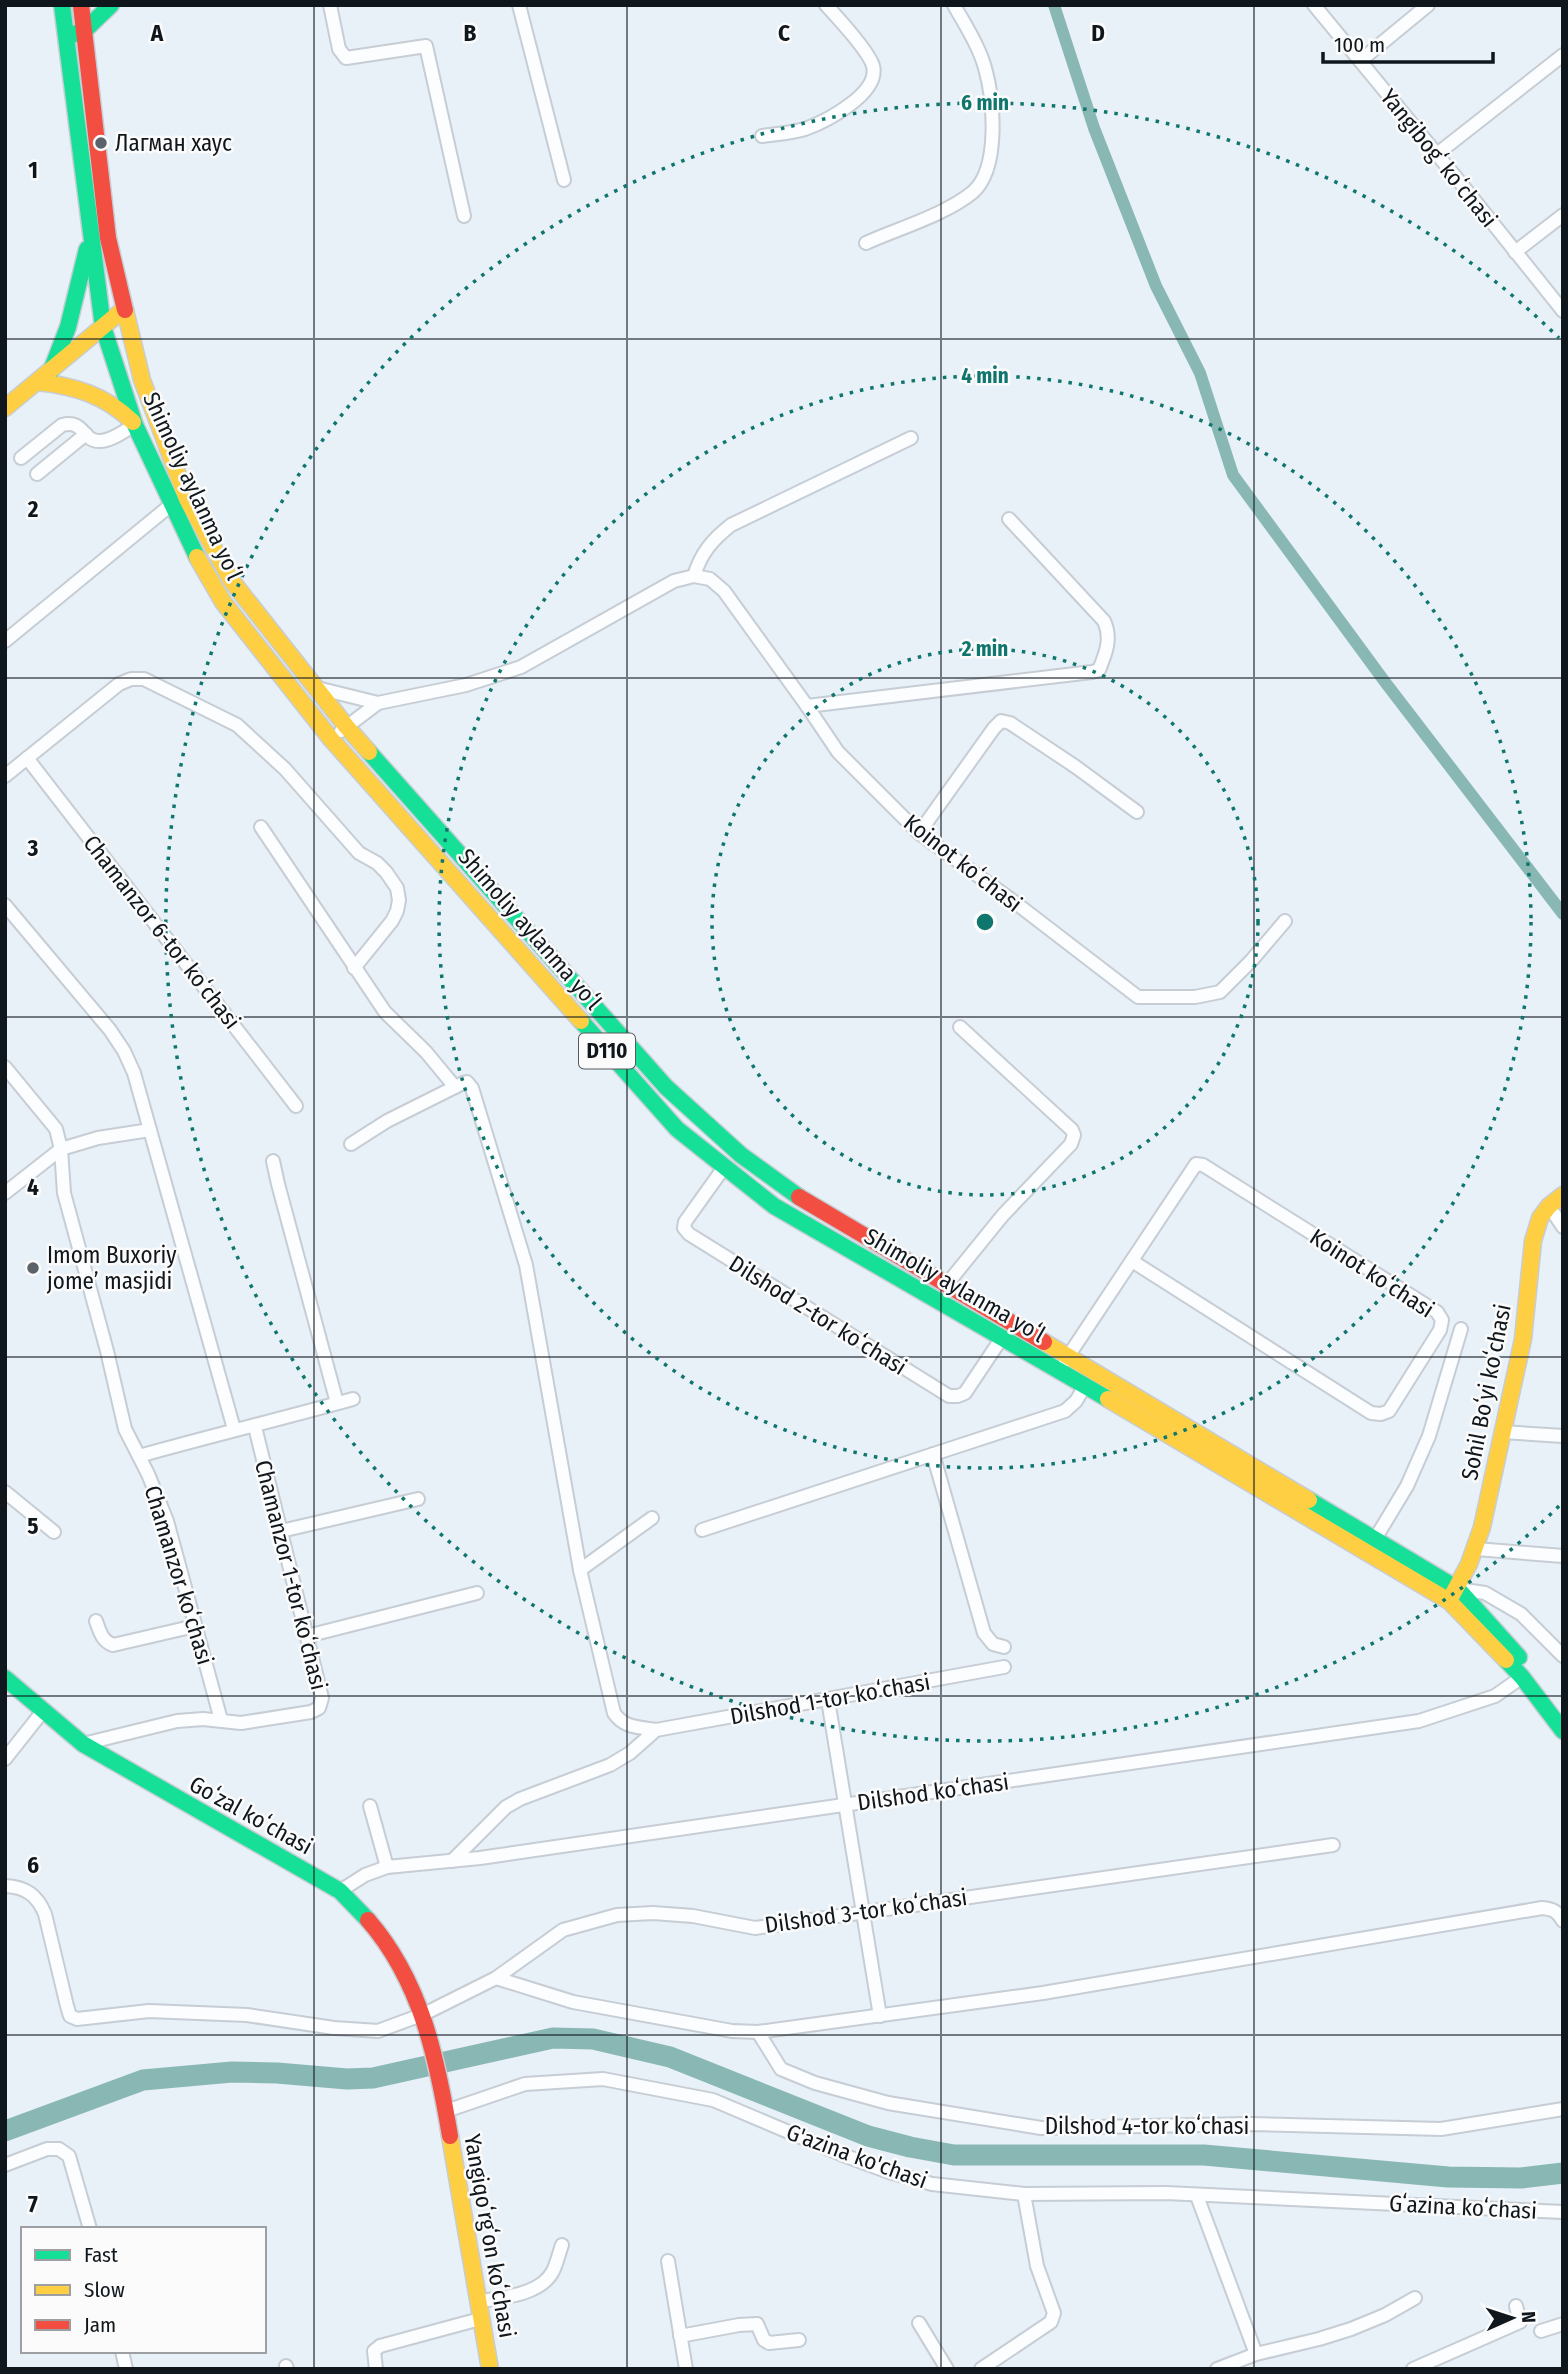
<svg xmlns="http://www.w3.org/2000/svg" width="1568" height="2374" viewBox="0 0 1568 2374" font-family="'Fira Sans Condensed',sans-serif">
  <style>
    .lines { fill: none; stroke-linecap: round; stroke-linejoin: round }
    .canal { stroke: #89b7b4; stroke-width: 12 }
    .river { stroke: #89b7b4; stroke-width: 21 }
    .street-casing { stroke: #c6cdd4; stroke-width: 16 }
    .fast-casing { stroke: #c6cdd4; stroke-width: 19 }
    .slow-casing { stroke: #c6cdd4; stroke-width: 19 }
    .jam-casing { stroke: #c6cdd4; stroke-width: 19 }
    .street { stroke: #fcfdfe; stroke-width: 12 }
    .fast { stroke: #16e098; stroke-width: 16 }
    .slow { stroke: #ffcf43; stroke-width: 16 }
    .jam { stroke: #f24e42; stroke-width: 16 }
    .grid { fill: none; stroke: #0f161c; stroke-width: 2; stroke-opacity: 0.55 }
    .ring { fill: none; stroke: #0f766e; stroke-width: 3.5; stroke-dasharray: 3.5 7 }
    .poi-dot { fill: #5b6269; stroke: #fbfbfb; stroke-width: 2.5 }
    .labels { text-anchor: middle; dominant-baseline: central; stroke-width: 5; stroke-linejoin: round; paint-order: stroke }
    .shield { fill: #fbfbfb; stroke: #565b5f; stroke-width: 2 }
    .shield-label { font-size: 21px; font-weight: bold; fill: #0f161c }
    .poi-label { font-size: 23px; fill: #0f161c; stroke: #fbfbfb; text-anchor: start }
    .street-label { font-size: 23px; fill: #0f161c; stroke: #fbfbfb }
    .grid-label { font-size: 23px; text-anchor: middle; font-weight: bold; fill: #0f161c; stroke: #fbfbfb; stroke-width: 5; stroke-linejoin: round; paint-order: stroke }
    .centre { fill: #0f766e; stroke: #fbfbfb; stroke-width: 3.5 }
    .ring-label { font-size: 21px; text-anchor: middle; font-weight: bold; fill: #0f766e; stroke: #fbfbfb; stroke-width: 5; stroke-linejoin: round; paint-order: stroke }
  </style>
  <rect width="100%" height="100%" fill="#e8f0f8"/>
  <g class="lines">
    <path class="canal" d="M1054 5 1094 128 1156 286 1200 373 1233 475 1385 682 1563 914"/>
    <path class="river" d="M5 2131 143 2080 232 2072 277 2073 347 2079 373 2078 553 2038 593 2039 670 2057 868 2136 910 2147 954 2155H1204L1448 2177 1521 2178 1563 2173"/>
    <g class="street-casing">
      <g id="street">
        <path d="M330 5 339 49 346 58 426 46 464 216"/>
        <path d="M519 5 564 180"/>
        <path d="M1314 5 1459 181 1563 311"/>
        <path d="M1360 61 1428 5"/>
        <path d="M762 136C776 134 792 133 805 129 827 121 880 93 873 66 869 51 837 17 826 5"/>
        <path d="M1437 154 1563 55"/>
        <path d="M866 243C899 228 945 215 973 192 1000 168 994 100 985 68 979 46 965 25 954 5"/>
        <path d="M1515 252 1563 215"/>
        <path d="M21 458 62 425C85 419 82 442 100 441 112 441 125 430 135 425"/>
        <path d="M37 474 86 434"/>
        <path d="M694 576C701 553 712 540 731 525L911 438"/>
        <path d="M5 641 172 504"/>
        <path d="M317 688 378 703"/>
        <path d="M807 706 1092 672 1099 670C1106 653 1112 638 1104 621L1009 519"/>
        <path d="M341 731 378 703 466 685 521 667 674 581 694 576 710 579 724 591 807 706 838 752 919 833 1017 904 1138 997H1195L1220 992 1251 961 1285 921"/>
        <path d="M27 758 296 1106"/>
        <path d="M5 776 119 684 131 679H144L237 725 285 769 359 853 377 863 386 872 397 888 399 900 397 911 392 921 354 968"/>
        <path d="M261 827 385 1012 426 1052 455 1087"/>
        <path d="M919 833 994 728 1001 721 1010 723 1076 767 1137 812"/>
        <path d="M5 905 110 1030 124 1051 134 1073 234 1429"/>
        <path d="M5 1067 56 1129 61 1149 64 1193 107 1351 125 1429 148 1474 167 1521 221 1720"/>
        <path d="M351 1144 387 1121 463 1083 467 1082 472 1088 526 1265 580 1570 614 1713C624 1728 639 1727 656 1730L1004 1667"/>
        <path d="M273 1161 278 1184 337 1403"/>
        <path d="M725 1166 685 1222 684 1228 689 1234 949 1396H958L965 1393 1001 1339"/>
        <path d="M5 1193 61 1149 98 1138 150 1130"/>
        <path d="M1549 1206 1563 1227"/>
        <path d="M947 1284 1003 1215 1071 1144 1074 1135 1072 1130 960 1027"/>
        <path d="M1065 1361 1196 1164 1203 1165 1437 1312 1442 1320 1440 1330 1389 1411 1381 1414 1371 1413 1132 1261"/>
        <path d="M1503 1432 1563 1436"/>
        <path d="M933 1454 984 1633 993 1644 1004 1647"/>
        <path d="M139 1456C210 1436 281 1419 353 1399"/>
        <path d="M5 1492 54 1532"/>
        <path d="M702 1530 1065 1411 1076 1401 1085 1386"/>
        <path d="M281 1531 418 1499"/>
        <path d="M1375 1539 1407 1486 1429 1436 1461 1329"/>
        <path d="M1476 1549 1563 1556"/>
        <path d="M580 1570 652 1518"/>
        <path d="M1458 1589 1485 1593 1521 1614 1563 1656"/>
        <path d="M96 1621C100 1632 102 1641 113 1645L195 1626"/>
        <path d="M307 1636 477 1593"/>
        <path d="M828 1700 880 2016"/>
        <path d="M83 1744 177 1721 203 1719 241 1723 311 1712 319 1708 322 1698 255 1427"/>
        <path d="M5 1759 43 1711"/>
        <path d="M370 1806 387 1867"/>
        <path d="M452 1861 506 1807 520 1799 610 1765 630 1753 656 1730"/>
        <path d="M5 1886C26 1887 37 1895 45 1914L67 2006 70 2016 77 2019 149 2011 247 2015 334 2028 378 2031 424 2014 496 1978 563 1930 617 1915 653 1913 693 1916 755 1928 1333 1845"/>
        <path d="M340 1891 365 1875 387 1867 480 1858 1419 1721 1495 1696 1522 1677"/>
        <path d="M1563 1921C1557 1911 1553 1909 1542 1908L1043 1993 758 2032 781 2069 815 2083 888 2103 1041 2128 1250 2124 1441 2129 1563 2109"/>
        <path d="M496 1978 573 2002 732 2031 758 2032"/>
        <path d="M446 2111 525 2084 603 2079 713 2100 843 2155 889 2172 932 2184 1024 2194 1166 2193 1563 2212"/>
        <path d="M5 2165 47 2149H59L69 2156 90 2229"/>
        <path d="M1197 2196 1256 2354"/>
        <path d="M668 2261 686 2369"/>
        <path d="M477 2302C501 2297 540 2296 553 2271 557 2263 559 2253 562 2245"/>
        <path d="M919 2323 947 2369"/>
        <path d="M1541 2331 1563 2324"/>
        <path d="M680 2336 739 2325 757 2324 764 2340 769 2343 799 2340"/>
        <path d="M122 2351 126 2369"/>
        <path d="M286 2366 287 2369"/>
        <path d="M376 2369 374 2351 380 2346 480 2319"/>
        <path d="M981 2369 1051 2322 1054 2313 1037 2266 1024 2194"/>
        <path d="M1217 2369 1256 2354 1319 2339 1351 2329 1385 2315 1415 2298"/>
        <path d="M1413 2369 1520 2322 1516 2306"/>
      </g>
    </g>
    <g class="fast-casing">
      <g id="fast">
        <path d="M62 5 103 327 135 425 197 557"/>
        <path d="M72 35 85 30 111 5"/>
        <path d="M51 371 68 327 87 249"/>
        <path d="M369 752 666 1087 741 1155 799 1197"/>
        <path d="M581 1021 677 1129 774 1206 1108 1399"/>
        <path d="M1309 1500 1458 1589 1519 1657"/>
        <path d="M1506 1660 1522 1677 1563 1731"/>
        <path d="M5 1678 83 1744 340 1891 368 1920"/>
      </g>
    </g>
    <g class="slow-casing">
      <g id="slow">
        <path d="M125 310 142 380 187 499 231 580 346 726 369 752"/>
        <path d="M37 382C75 386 105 395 133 422"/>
        <path d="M5 408 124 309"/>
        <path d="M197 557 223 602 331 739 581 1021"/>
        <path d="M1044 1342 1309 1500"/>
        <path d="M1108 1399 1449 1601 1506 1660"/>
        <path d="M1450 1599 1469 1564 1482 1527 1523 1339 1533 1241 1540 1218 1549 1206 1563 1195"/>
        <path d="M450 2136 490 2369"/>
      </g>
    </g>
    <g class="jam-casing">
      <g id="jam">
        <path d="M81 5 108 238 125 310"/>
        <path d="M799 1197 1044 1342"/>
        <path d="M368 1920C421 1981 437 2058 450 2136"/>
      </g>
    </g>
    <use href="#street" class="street"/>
    <use href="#fast" class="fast"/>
    <use href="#slow" class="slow"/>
    <use href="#jam" class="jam"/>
  </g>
  <path class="grid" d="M314 5V2369M627 5V2369M941 5V2369M1254 5V2369M5 339H1563M5 678H1563M5 1017H1563M5 1357H1563M5 1696H1563M5 2035H1563"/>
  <g class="ring">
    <circle cx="985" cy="922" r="273"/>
    <circle cx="985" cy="922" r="546"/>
    <path d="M1559 1506A819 819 0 1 1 1559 338"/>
  </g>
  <g class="poi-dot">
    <circle cx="101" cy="143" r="7"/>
    <circle cx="33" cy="1268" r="7"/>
  </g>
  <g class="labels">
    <rect class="shield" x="579" y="1033.5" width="56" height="35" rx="5"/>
    <g class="shield-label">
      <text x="607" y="1051">D110</text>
    </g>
    <g class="poi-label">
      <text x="115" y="143">Лагман хаус</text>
      <text x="47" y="1255">Imom Buxoriy<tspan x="47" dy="26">jome’ masjidi</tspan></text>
    </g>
    <g class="street-label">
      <text transform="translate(1439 158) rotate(51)">Yangibogʻ koʻchasi</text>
      <text transform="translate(193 486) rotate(65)">Shimoliy aylanma yoʻl</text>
      <text transform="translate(963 863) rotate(38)">Koinot koʻchasi</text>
      <text transform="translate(530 929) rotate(49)">Shimoliy aylanma yoʻl</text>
      <text transform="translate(162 932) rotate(52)">Chamanzor 6-tor koʻchasi</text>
      <text transform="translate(1372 1273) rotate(33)">Koinot koʻchasi</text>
      <text transform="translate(955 1285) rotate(30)">Shimoliy aylanma yoʻl</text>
      <text transform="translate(818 1315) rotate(32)">Dilshod 2-tor koʻchasi</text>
      <text transform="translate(1486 1392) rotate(-79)">Sohil Boʻyi koʻchasi</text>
      <text transform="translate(179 1575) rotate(73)">Chamanzor koʻchasi</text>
      <text transform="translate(291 1575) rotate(76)">Chamanzor 1-tor koʻchasi</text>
      <text transform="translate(830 1699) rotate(-10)">Dilshod 1-tor koʻchasi</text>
      <text transform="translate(933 1792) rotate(-8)">Dilshod koʻchasi</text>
      <text transform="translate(251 1815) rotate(29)">Goʻzal koʻchasi</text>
      <text transform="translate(866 1911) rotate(-8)">Dilshod 3-tor koʻchasi</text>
      <text x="1147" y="2126">Dilshod 4-tor koʻchasi</text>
      <text transform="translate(857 2156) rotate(20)">G'azina ko'chasi</text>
      <text transform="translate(1463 2207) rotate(3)">Gʻazina koʻchasi</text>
      <text transform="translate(490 2236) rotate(80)">Yangiqoʻrgʻon koʻchasi</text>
    </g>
  </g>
  <g class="grid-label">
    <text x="157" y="41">A</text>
    <text x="470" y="41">B</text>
    <text x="784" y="41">C</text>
    <text x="1098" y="41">D</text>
    <text x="33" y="178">1</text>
    <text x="33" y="517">2</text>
    <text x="33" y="856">3</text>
    <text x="33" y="1195">4</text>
    <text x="33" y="1534">5</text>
    <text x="33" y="1873">6</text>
    <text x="33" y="2212">7</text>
  </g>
  <circle cx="985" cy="922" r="10" class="centre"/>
  <g class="ring-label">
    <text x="985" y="110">6 min</text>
    <text x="985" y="383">4 min</text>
    <text x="985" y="656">2 min</text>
  </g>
  <rect width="1568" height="2374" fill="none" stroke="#0f161c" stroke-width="14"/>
  <rect x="21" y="2227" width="245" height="126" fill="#fbfbfb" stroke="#9d9fa2" stroke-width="2"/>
  <rect x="35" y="2250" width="35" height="10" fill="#16e098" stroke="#9d9fa2" stroke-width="2"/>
  <text x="84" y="2262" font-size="21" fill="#0f161c">Fast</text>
  <rect x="35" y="2285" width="35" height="10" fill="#ffcf43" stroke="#9d9fa2" stroke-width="2"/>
  <text x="84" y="2297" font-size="21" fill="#0f161c">Slow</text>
  <rect x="35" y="2320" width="35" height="10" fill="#f24e42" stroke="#9d9fa2" stroke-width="2"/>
  <text x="84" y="2332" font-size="21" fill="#0f161c">Jam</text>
  <g transform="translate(1512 2318) rotate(87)" stroke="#fbfbfb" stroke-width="5" paint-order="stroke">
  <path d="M0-5L12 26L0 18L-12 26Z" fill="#0f161c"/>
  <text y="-10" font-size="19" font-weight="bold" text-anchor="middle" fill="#0f161c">N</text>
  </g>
  <path d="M1323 52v10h170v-10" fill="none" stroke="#0f161c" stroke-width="3.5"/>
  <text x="1334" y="52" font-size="21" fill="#0f161c" stroke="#fbfbfb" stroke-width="5" paint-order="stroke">100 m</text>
</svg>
